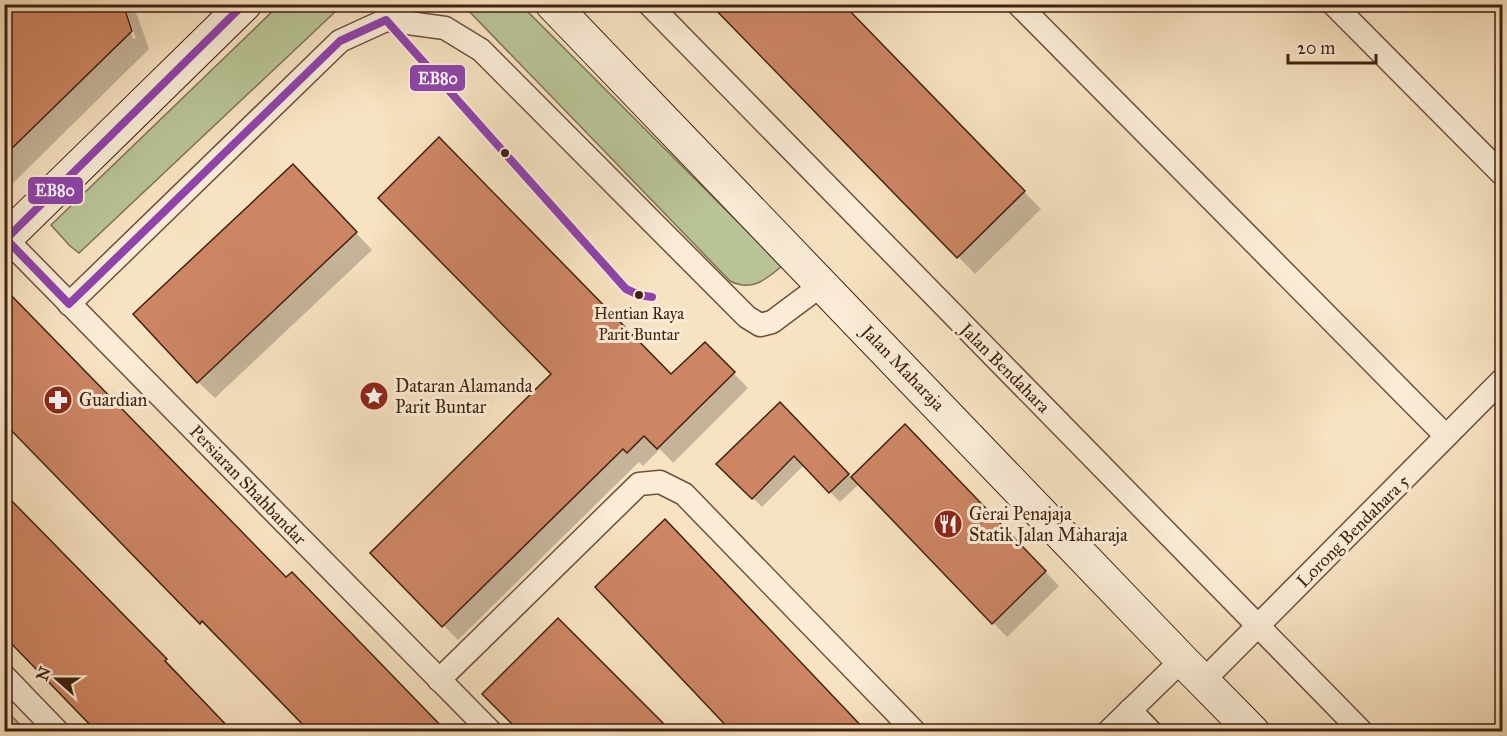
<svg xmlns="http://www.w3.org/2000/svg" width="1507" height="736" viewBox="0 0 1507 736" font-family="'IM FELL Great Primer',serif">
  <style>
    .green { fill: #b9c496; stroke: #7c7354; stroke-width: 1.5 }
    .shadow { fill: #0003; fill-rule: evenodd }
    .building { fill: #cd8563; stroke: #402211; stroke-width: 1.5 }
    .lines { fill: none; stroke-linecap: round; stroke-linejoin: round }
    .street-casing { stroke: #6e523d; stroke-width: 25 }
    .secondary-casing { stroke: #402211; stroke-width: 35 }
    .street { stroke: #faecd7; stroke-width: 22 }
    .secondary { stroke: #faecd7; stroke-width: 33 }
    .bus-1-casing { stroke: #faecd7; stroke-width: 12 }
    .bus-1 { stroke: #8e44ad; stroke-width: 8 }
    .bus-dot { fill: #402211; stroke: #faecd7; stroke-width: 2 }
    .labels { text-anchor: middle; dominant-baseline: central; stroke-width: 6; stroke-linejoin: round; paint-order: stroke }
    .bus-label { font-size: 16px; fill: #402211; stroke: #faecd7 }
    .street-label { font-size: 18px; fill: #402211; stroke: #faecd7 }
    .poi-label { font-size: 18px; fill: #402211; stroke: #faecd7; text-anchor: start }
    .line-badge { stroke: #faecd7; stroke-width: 2 }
    .badge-label { font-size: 16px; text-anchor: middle; font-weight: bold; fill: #fff }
  </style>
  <rect width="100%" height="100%" fill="#f7e2c1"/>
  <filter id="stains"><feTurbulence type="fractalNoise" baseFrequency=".00333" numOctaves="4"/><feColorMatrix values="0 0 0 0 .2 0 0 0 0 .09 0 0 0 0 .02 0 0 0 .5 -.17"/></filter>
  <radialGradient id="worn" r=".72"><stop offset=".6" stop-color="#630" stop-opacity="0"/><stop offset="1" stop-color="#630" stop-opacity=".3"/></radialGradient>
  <g class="green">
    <path d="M279 5H346L336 11 79 253 70 246 51 225Z"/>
    <path d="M463 5H521L782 266C765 280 752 292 730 281Z"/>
    <path d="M4 709H5L26 731H5Z"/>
  </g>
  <g class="shadow">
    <path d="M22 4H126L137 15 149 49 4 192V22ZM123 10H126L136 38 133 39Z"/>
    <path d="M712 4H841L1041 209 975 274Z"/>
    <path d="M309 182 372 250 215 398 198 382Z"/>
    <path d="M705 344 748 388 673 463 660 449 643 466 639 462 458 640 372 553 671 376Z"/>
    <path d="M780 404 852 478 905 427 1059 586 1007 637 859 484 840 502 804 465 762 507 719 464Z"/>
    <path d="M4 421 286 579 219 640Z"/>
    <path d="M4 494 183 678 181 680Z"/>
  </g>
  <g class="building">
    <path d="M20 4H123L132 31 4 156V20Z"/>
    <path d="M710 4H843L1025 191 957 258Z"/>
    <path d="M439 137 671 374 705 342 735 372 657 449 644 436 627 453 623 449 442 627 370 553 551 374 378 198Z"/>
    <path d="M293 164 357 232 197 383 133 314Z"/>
    <path d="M4 288 286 577 292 572 447 732H310L202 621 200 624 4 423Z"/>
    <path d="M780 402 849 474 829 493 794 456 752 499 716 464Z"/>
    <path d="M905 424 1046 571 992 624 851 477Z"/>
    <path d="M4 493 167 659 165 661 233 732H97L4 636Z"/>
    <path d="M665 519 867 732H732L595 587Z"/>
    <path d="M558 618 672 732H520L482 694Z"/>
  </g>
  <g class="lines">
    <g class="street-casing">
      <g id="street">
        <path d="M649 4 1362 732"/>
        <path d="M1018 4 1446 436"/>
        <path d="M1333 4 1502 174"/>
        <path d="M6 239 491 732"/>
        <path d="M69 304 340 41 386 20 445 28 481 50 747 317 760 325 772 322 823 284"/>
        <path d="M4 676 58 732"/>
        <path d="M439 680 639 484 660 482 684 494 915 732"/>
        <path d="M1203 681 1502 380"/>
        <path d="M1130 710 1151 732"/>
        <path d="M1108 732 1182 660"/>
      </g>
    </g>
    <g class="secondary-casing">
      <g id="secondary">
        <path d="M552 4 1182 660 1253 732"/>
        <path d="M4 240 245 4"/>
      </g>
    </g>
    <use href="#street" class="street"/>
    <use href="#secondary" class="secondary"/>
    <g class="bus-1-casing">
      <path id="bus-1" d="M244 4 6 239 69 304 340 41 386 20 626 289 639 295 652 297"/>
    </g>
    <use href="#bus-1" class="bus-1"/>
  </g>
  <defs>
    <g id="sight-disc" transform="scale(1.5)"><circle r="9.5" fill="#8f2418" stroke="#faecd7"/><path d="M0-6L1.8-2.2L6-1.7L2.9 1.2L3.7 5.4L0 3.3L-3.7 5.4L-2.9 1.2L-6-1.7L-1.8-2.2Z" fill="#fff"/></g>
    <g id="pharmacy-disc" transform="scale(1.5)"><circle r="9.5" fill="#8f2418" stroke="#faecd7"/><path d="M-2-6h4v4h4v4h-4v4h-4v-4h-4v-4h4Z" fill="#fff"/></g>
    <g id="restaurant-disc" transform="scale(1.5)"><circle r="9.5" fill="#8f2418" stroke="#faecd7"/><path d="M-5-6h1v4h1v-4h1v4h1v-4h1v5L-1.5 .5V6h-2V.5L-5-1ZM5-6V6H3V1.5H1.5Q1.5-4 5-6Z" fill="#fff"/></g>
  </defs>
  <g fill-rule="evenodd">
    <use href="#sight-disc" x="374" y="396"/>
    <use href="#pharmacy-disc" x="58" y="400"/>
    <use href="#restaurant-disc" x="948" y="524"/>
  </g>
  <g class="bus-dot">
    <circle cx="505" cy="153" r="5"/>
    <circle cx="639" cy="295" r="5"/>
  </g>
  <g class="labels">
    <g class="bus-label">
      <text x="639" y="313">Hentian Raya<tspan x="639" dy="21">Parit Buntar</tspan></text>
    </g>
    <g class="street-label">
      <text transform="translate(903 368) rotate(46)">Jalan Maharaja</text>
      <text transform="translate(1005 368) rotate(45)">Jalan Bendahara</text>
      <text transform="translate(248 485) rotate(46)">Persiaran Shahbandar</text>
      <text transform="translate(1353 531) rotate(-45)">Lorong Bendahara 5</text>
    </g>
    <g class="poi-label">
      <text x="395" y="386">Dataran Alamanda<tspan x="395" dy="21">Parit Buntar</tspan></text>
      <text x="79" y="400">Guardian</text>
      <text x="969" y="514">Gerai Penajaja<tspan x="969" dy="21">Statik Jalan Maharaja</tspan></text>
    </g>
  </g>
  <g class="line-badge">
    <rect x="409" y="64" width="57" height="28" rx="6" fill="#8e44ad"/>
    <rect x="27" y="176" width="57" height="29" rx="6" fill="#8e44ad"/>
  </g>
  <g class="badge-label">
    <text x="438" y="84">EB80</text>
    <text x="55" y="196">EB80</text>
  </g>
  <rect width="1507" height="736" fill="none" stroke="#f7e2c1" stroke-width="24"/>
  <rect x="6" y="6" width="1495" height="724" fill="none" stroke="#402211" stroke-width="3"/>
  <rect x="12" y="12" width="1483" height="712" fill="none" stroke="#402211" stroke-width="1.5"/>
  <g transform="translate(57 679) rotate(291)" stroke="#faecd7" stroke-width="4.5" paint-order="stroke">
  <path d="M0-4.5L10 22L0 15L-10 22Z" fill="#402211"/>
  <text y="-9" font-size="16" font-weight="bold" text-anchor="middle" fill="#402211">N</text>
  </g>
  <path d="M1288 54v9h88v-9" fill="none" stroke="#402211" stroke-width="3"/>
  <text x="1297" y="54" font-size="18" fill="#402211" stroke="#faecd7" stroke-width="4.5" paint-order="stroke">20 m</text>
  <rect width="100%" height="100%" filter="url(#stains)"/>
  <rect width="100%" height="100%" fill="url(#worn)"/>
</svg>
